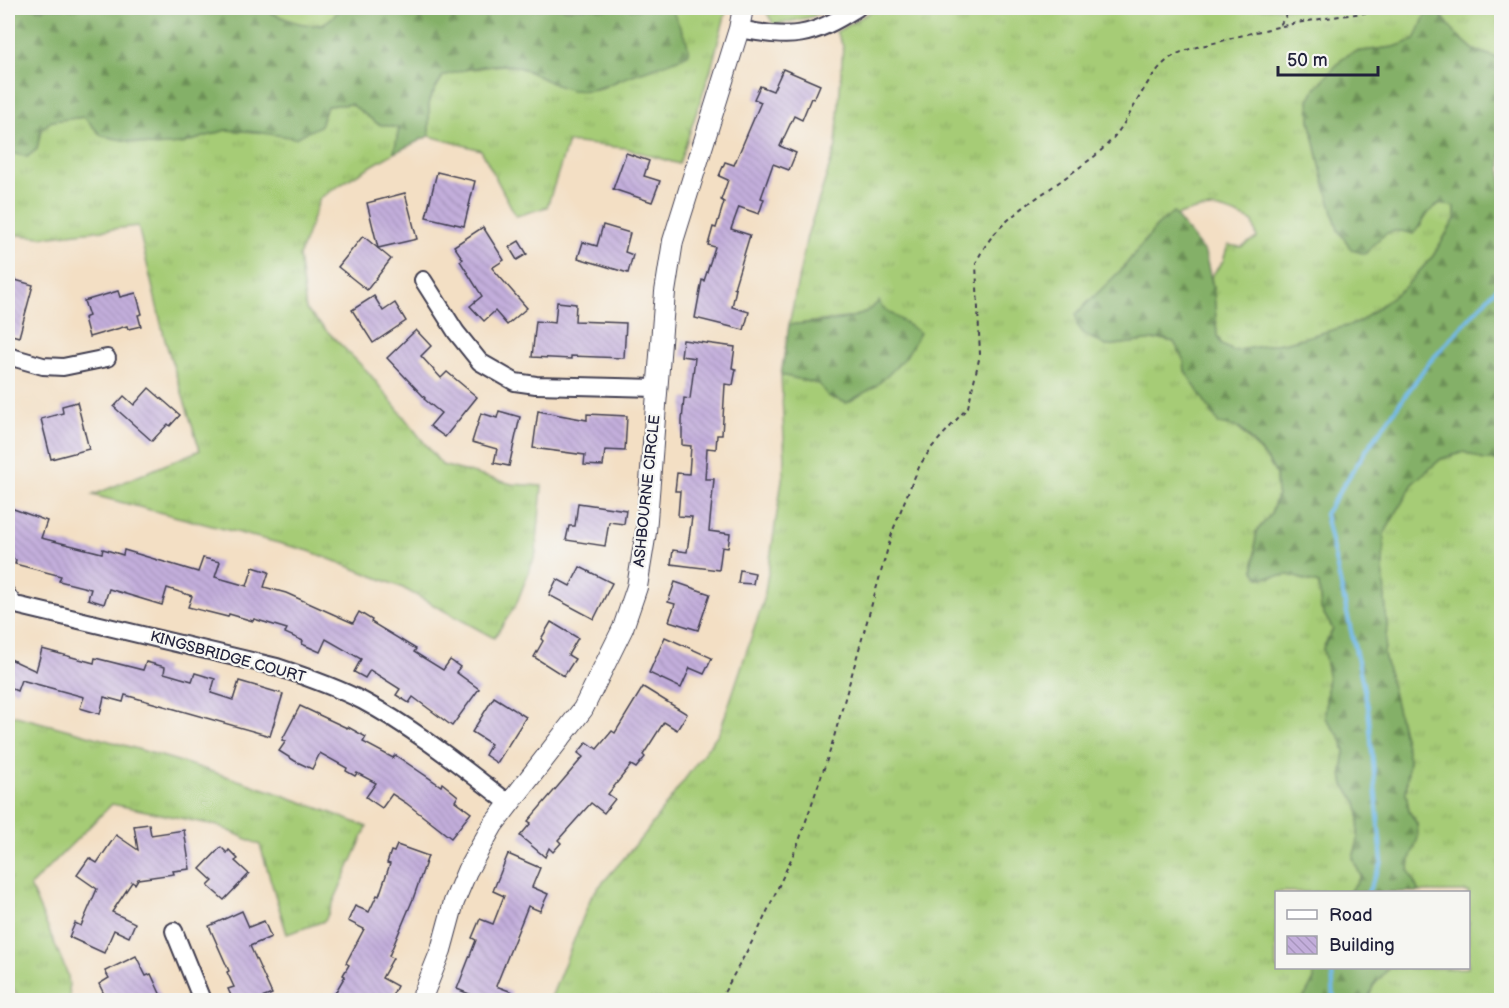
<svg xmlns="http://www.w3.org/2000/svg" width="1509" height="1008" viewBox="0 0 1509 1008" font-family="'Balsamiq Sans',sans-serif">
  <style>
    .grass { fill: url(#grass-tufts); stroke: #647758; stroke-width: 1.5 }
    .forest { fill: url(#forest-firs); stroke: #536951; stroke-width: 1.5 }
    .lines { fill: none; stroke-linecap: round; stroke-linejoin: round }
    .stream { stroke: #72baea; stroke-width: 4 }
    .building { fill: url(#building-back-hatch) }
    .service-casing { stroke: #413e50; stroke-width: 11 }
    .minor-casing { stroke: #413e50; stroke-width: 20 }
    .tertiary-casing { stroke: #413e50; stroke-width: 22 }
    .path { stroke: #413e50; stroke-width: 2; stroke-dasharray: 4.5 4.5; stroke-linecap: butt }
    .service { stroke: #fff; stroke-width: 8 }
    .minor { stroke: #fff; stroke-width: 16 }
    .tertiary { stroke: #fff; stroke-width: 20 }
    .labels { text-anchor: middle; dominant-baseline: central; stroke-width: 4.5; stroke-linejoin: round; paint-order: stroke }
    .street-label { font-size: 15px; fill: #22223b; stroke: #f6f6f2 }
  </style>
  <defs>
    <pattern id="grass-tufts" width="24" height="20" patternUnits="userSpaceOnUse" patternTransform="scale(1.5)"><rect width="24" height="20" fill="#a6cc76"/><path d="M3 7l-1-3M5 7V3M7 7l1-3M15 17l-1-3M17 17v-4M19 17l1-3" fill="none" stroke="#8faf67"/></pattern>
    <pattern id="forest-firs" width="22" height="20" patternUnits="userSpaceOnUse" patternTransform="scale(1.5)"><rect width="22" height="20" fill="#84b067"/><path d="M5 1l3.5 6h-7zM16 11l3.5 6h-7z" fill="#6c8f56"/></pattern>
    <pattern id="building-back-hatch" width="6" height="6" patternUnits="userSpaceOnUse" patternTransform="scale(1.5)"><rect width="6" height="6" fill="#c3aedb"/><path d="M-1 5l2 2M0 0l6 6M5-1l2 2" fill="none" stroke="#a795bd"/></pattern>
  </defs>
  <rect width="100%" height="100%" fill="#f6f6f2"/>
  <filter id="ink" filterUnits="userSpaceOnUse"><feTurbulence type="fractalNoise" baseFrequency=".0167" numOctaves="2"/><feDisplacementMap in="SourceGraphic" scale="12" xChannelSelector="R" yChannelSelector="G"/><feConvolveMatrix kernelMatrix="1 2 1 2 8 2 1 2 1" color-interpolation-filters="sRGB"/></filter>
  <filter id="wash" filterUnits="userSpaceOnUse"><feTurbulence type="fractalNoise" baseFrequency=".008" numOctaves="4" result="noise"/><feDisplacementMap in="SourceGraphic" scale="24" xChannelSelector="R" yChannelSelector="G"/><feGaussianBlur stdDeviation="1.35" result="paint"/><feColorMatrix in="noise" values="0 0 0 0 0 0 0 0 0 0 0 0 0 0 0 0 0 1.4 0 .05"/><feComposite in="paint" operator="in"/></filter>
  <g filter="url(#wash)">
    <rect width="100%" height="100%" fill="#f3dfc4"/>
    <g class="grass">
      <path d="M262 8H342C337 12 331 20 324 23 308 30 276 16 262 8Z"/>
      <path d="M671 8H727L711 69 679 164 625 148 568 142 547 207 516 216 481 150 429 136V100L443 76 463 70 502 65 519 67 546 80 597 90 631 75 672 12Z"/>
      <path d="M764 8H831L811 17 774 25Z"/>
      <path d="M877 8H1501V59L1474 50 1455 33 1439 13 1415 40 1394 47 1354 52 1344 57 1315 89 1310 120 1322 174 1338 230 1365 254 1386 232 1420 227 1430 209 1441 203 1455 207V219L1433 256 1405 287 1358 323 1288 342 1233 351 1222 345 1217 335 1214 292 1211 277 1223 261 1228 245 1241 247 1257 238 1253 222C1222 207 1208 203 1176 216L1173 212 1156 227 1123 268 1106 346 1161 339 1174 342 1184 361 1185 371 1267 459 1276 474 1277 495 1271 514 1256 532 1254 570 1259 578 1289 575 1319 584 1321 609 1333 629 1323 648 1328 674 1325 718 1340 737 1345 751 1342 773 1344 785 1357 802 1359 812 1358 841 1353 858 1361 877 1349 892H1276V968H1312L1314 979 1303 1000H550L592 895 644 835 720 731 764 599 785 460 781 375 819 384 828 396 847 403 855 398 919 333 873 308 855 317 789 325 807 236 836 146 843 46 836 32Z"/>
      <path d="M351 104 378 124 399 128 394 153 354 176 320 198 299 256 306 310 369 373 442 465 512 484 542 486 536 553 516 605 494 638 401 587 309 551 93 495 200 450 165 340 138 226 42 237 8 234V152L27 157 37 149 41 129 51 121 84 117 102 136 182 144 226 130 257 132 320 126 327 106Z"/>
      <path d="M1464 452 1484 460H1501V1000H1368L1373 986 1389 968H1468V892H1419L1409 872V859L1417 838V824L1409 811 1406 793 1409 759 1384 654 1387 628 1383 567 1384 534 1414 482 1441 459Z"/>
      <path d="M8 714C129 745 251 780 367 827L325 921 287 934 260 845 219 826 112 804 30 886 68 975 70 1000H20L8 980Z"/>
    </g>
    <g class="forest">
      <path d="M8 8H262C276 16 308 30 324 23 331 20 337 12 342 8H671L687 42 689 54C671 63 653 68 633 75 611 82 597 93 572 90 553 87 538 74 521 68 498 60 466 69 443 76L429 100V136L394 153 399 128 378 124 351 104 327 106 320 126 295 138 257 132 226 130 182 144 153 146 102 136 84 117 52 121 41 129 37 149 27 157 8 152Z"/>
      <path d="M1439 12 1455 33 1474 50 1501 59V460H1484L1464 452 1441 459 1414 482 1384 534 1383 567 1387 628 1384 654 1409 759 1406 793 1409 811 1417 824 1418 838 1410 859 1409 871 1419 892H1349L1361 877 1353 858 1358 841 1359 812 1357 802 1344 785 1342 773 1345 751 1340 737 1325 718 1328 674 1323 648 1333 629 1321 609 1319 584 1289 575 1259 578 1254 570 1256 532 1271 514 1277 495 1276 474 1267 459 1240 428 1219 424 1185 371 1184 361 1174 342 1161 339 1106 346 1084 334 1077 325 1076 314 1123 268 1156 227 1173 212 1205 253 1214 292 1217 335 1222 345 1233 351 1288 342 1358 323 1405 287 1433 256 1455 219V207L1440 203C1426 211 1424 223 1413 234 1387 225 1381 237 1365 254L1352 250 1338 230 1322 174 1310 120 1309 100 1315 89 1344 57 1354 52 1394 47 1415 40 1426 13Z"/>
      <path d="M879 301 882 307 920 333 905 358 889 374 876 386 847 403 828 396 819 384 781 375 789 325C817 321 860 324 879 301Z"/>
      <path d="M1312 968H1389L1373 986 1368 1000H1303L1314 979Z"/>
    </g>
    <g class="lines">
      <g class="stream">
        <path d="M1368 892 1382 862 1368 707 1325 514 1365 452 1427 365 1502 282"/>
        <path d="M1333 968 1332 971 1334 1000"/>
      </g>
    </g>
    <g id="blocks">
      <g class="building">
        <path d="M783 69 820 85 814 99 811 98 802 120 794 116 780 146 796 153 789 170 773 164 761 198 764 199 759 214 739 207 731 229 750 235 734 288 736 289 732 307 749 312 744 330 695 318 702 280 704 281 715 247 708 245 713 227 716 228 724 202 721 200 728 180 719 176 725 162 734 165 761 102 754 99 760 86 773 91Z"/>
        <path d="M626 153 649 161 644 176 660 181 652 202 613 189Z"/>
        <path d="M437 172 475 181 464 226 426 217Z"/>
        <path d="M405 193 417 239 378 248 367 203Z"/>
        <path d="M603 225 630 233 625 252 633 255 628 273 578 258 583 242 597 246Z"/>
        <path d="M483 227 504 260 492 268 527 308 507 325 495 311 484 321 470 306 482 296 460 261 463 259 454 246Z"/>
        <path d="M363 236 391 259 367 290 338 267Z"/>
        <path d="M519 241 527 254 517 260 509 247Z"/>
        <path d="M8 278 33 285 19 337 8 334 10 317 8 316Z"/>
        <path d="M118 291 120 297 136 293 142 314 138 315 141 326 128 329 127 326 89 337 84 318 89 316 84 301Z"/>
        <path d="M374 296 383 311 395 303 406 321 373 343 352 310Z"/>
        <path d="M557 302 576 304 575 321 626 323 624 358 571 356V359L532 357 536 321 555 323Z"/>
        <path d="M416 330 431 346 421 356 441 378 447 372 477 397 445 437 430 426 441 413 424 399 425 398 387 358Z"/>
        <path d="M683 340 735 347 732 368 736 369 733 385 725 384 722 435H717L716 449 707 448 705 479H714L709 531 730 534 728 548 722 547 719 570 671 564 673 550 687 552 692 517 678 516 680 491H675L677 473 689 474 691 446 682 445V421L684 398 690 399 695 358 681 356Z"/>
        <path d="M149 388 180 415 170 426 168 424 152 441 114 407 124 396 134 405Z"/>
        <path d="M77 402 89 449 51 459 41 419 63 413 62 406Z"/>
        <path d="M499 411 520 417 509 466 494 463 497 449 472 442 481 413 497 418Z"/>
        <path d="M538 411 587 420V414L627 416 625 451 605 450 603 466 584 465 585 455 533 448Z"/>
        <path d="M578 503 626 510 624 524 609 522 605 546 566 540 569 526H575Z"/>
        <path d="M8 507 47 521 41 538 102 553 103 549 123 555 124 550 198 572 203 558 220 562 215 577 247 586 253 567 269 572 264 587 286 593 353 623 359 612 372 620 371 622 416 649 414 652 443 670 450 660 460 667 456 672 479 689 452 726 413 697 409 703 396 695 400 689 370 670 365 678 354 672 361 659 326 639 320 652 302 644 303 641 285 633 287 629 254 619 253 621 229 614 228 617 188 607 192 596 167 588 162 605 109 589 104 604 88 599 91 589 59 581 61 576 15 564 16 560 8 557Z"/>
        <path d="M580 567 612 583 594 619 549 595 557 579 570 586Z"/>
        <path d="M740 570 755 573 753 584 738 583Z"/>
        <path d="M675 582 710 594 698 630 669 621 675 604 668 602Z"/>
        <path d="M551 622 578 638 568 655 575 659 564 676 534 657 543 641 541 639Z"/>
        <path d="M665 637 712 658 704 674 690 668 681 688 649 673Z"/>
        <path d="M42 649 94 663 95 658 143 670 146 662 165 667 164 673 192 681 195 673 215 679 211 693 233 700 239 681 283 694 270 736 125 695 123 702 104 697 100 714 80 708 84 697 21 680 17 691 8 687V658L36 671Z"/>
        <path d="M643 687 687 714 677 730 664 722 643 755 645 757 636 768 631 765 608 794 615 799 604 813 591 803 558 840 561 843 553 852 549 848 545 857 520 836 531 823 528 821 583 757 578 753 587 742 597 749 612 731 615 733Z"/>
        <path d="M494 697 526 717 497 763 485 755 491 744 472 732Z"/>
        <path d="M300 706 347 728 348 727 366 737 363 742 393 758 395 755 441 786 442 783 458 796 455 801 471 813 451 838 406 803 392 794 382 808 366 797 376 783 357 773 355 776 346 771 347 768 320 753 312 769 295 761 279 751 286 741 282 740Z"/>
        <path d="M149 824 151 835 184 830 190 869 173 871 174 874 138 879 135 884 132 882 112 912 135 923 129 937 114 930 104 953 69 937 75 923 81 926 97 889 77 875 89 858 97 863 116 835 138 850 134 826Z"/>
        <path d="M397 845 428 856 413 899 389 956 393 958 382 978 397 986 390 1000H331L345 976 343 975 349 965 346 963 364 929 348 921 355 906 369 912 377 895 379 896 390 864 387 863 391 851 394 852Z"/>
        <path d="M221 847 227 853 229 850 238 859 235 861 249 874 224 900 208 886 213 881 200 869Z"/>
        <path d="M508 854 540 868 532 887 548 894 540 911 528 906 496 986 512 992 508 1000H484L457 989 476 940 472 938 480 919 493 924 504 896 493 891Z"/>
        <path d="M242 911 249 927 264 921 271 937 250 946 272 994 257 1000H233L228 989 234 987 227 972 229 971 209 926Z"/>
        <path d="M136 956 146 976 151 974 163 1000H107L99 984 109 978 105 971Z"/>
      </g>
    </g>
  </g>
  <g filter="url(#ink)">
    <use href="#blocks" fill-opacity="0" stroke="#413e50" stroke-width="1.5"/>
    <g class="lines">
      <g class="service-casing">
        <path id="service" d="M8 589 20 606"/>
      </g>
      <g class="minor-casing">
        <g id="minor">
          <path d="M739 29C794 39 809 38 857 8"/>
          <path d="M423 280 456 332 480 362 515 382 536 385 657 388"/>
          <path d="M8 356 43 366 63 367 107 358"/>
          <path d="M20 606 277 667C307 677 336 687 363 701 416 729 463 768 510 804"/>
          <path d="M174 931 202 1000"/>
        </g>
      </g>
      <g class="tertiary-casing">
        <path id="tertiary" d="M421 1000 441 950 454 902 467 871 493 825 583 709 623 628 637 587 646 532 665 292 673 241 739 29 743 8"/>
      </g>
      <g class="path">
        <path d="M1280 25 1291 8"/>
        <path d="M720 1000 759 929 798 844 830 751 893 530 909 490 920 465 932 447 968 407 980 355 976 263C990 231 1014 214 1042 194 1060 182 1077 169 1095 156 1104 148 1113 139 1120 129 1136 107 1147 75 1170 58 1183 49 1202 46 1218 42 1273 26 1328 16 1385 11L1388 8"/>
      </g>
      <use href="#service" class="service"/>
      <use href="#minor" class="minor"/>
      <use href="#tertiary" class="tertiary"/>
    </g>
  </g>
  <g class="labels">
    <g class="street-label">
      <text transform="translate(647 491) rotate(-84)">ASHBOURNE CIRCLE</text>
      <text transform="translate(228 657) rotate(15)">KINGSBRIDGE COURT</text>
    </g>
  </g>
  <rect width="1509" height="1008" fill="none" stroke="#f6f6f2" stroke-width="30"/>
  <rect x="1275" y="891" width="195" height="78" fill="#f6f6f2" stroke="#a1a1a9" stroke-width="1.5"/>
  <rect x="1287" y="910" width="30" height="9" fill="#ffffff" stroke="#a1a1a9" stroke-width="1.5"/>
  <text x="1329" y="921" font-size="18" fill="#22223b">Road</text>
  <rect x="1287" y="936" width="30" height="18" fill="url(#building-back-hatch)" stroke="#a1a1a9" stroke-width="1.5"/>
  <text x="1329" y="951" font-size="18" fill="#22223b">Building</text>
  <path d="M1278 66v9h100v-9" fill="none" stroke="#22223b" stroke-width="3"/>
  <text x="1287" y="66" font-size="18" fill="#22223b" stroke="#f6f6f2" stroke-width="4.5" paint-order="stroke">50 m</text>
</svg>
